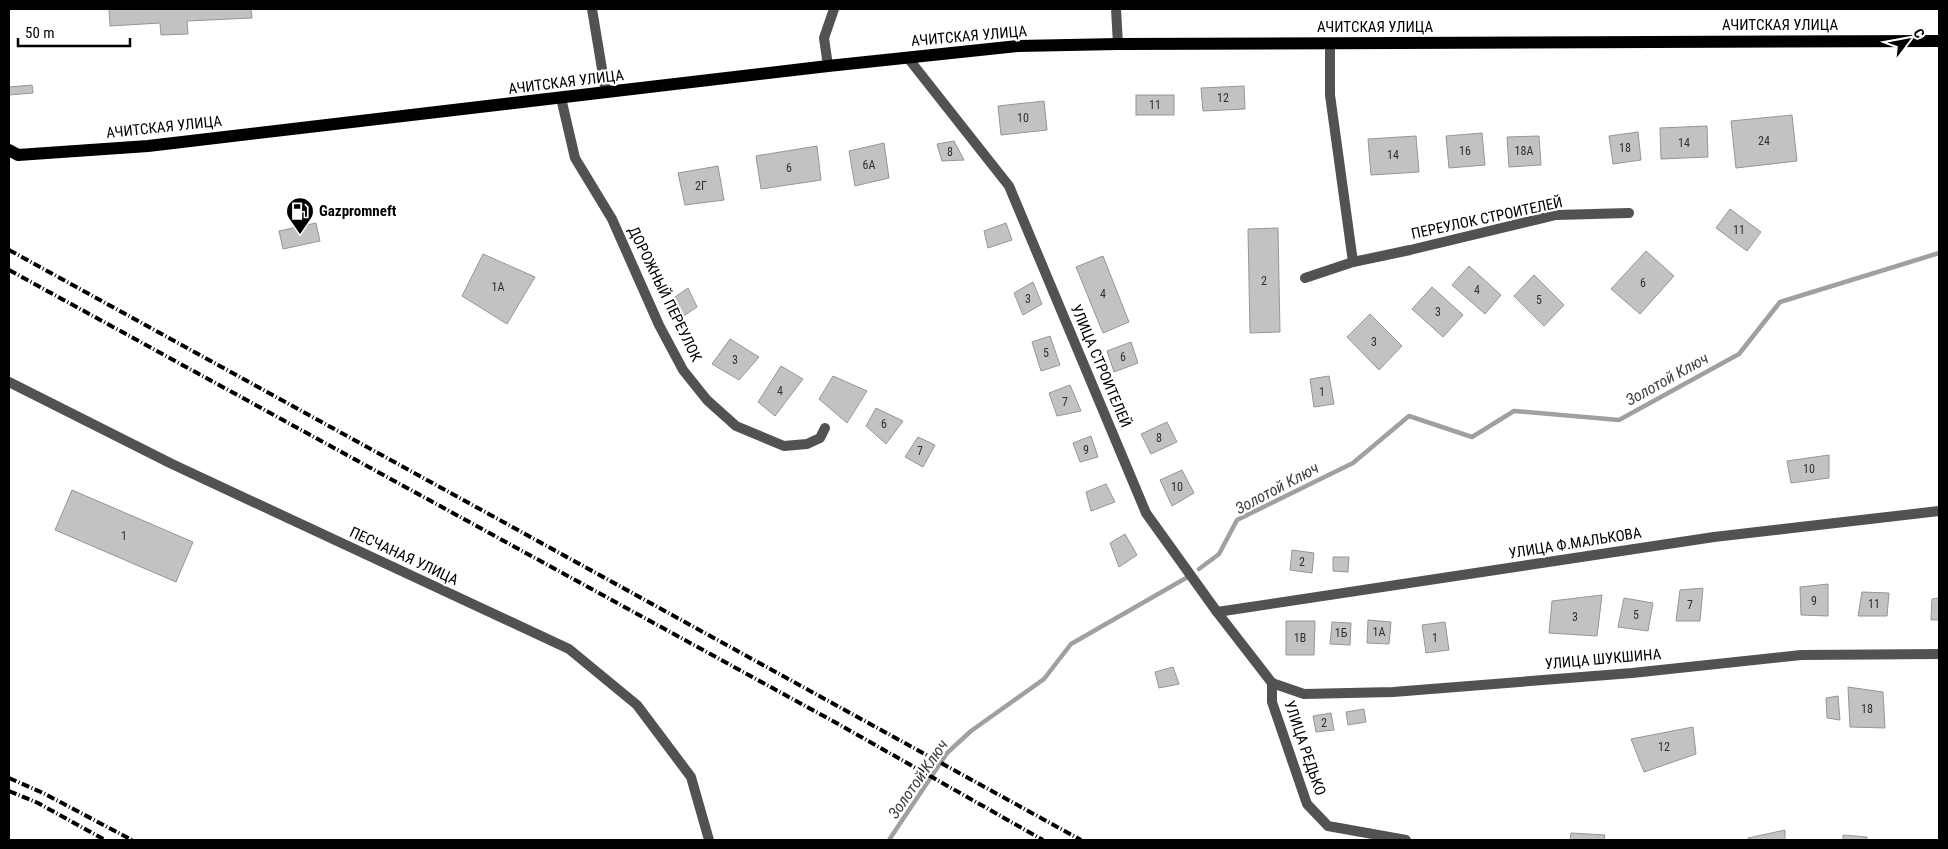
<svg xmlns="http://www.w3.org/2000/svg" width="1948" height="849" viewBox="0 0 1948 849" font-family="'Roboto Condensed',sans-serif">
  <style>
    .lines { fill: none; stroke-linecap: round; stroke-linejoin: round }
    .stream { stroke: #a0a0a0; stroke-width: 4.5 }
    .building { fill: #c2c2c2; stroke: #969696 }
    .minor { stroke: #525252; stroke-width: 10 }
    .primary { stroke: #000; stroke-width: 12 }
    .rail { stroke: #000; stroke-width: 4; stroke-dasharray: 8 2.5 1 2.5; stroke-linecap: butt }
    .labels { text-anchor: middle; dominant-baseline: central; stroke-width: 4.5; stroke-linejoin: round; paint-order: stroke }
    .number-label { font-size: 12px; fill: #303030 }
    .street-label { font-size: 15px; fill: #000; stroke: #fff }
    .poi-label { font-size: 15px; font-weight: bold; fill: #000; stroke: #fff; text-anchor: start }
    .water-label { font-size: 16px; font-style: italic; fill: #414141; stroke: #fff }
  </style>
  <rect width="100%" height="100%" fill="#fff"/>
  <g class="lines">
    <g class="stream">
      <path d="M1199 569 1219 554 1237 520 1353 463 1409 416 1472 437 1514 411 1619 420 1739 354 1780 302 1939 253"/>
      <path d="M889 840 947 753 971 731 1044 679 1071 644 1186 578"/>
    </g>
  </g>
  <g class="building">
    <path d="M109 9H251L252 18 187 21 188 34 161 35 160 23 110 26Z"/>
    <path d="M32 85 33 93 9 95V87Z"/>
    <path d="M1244 86 1245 109 1203 111 1201 88Z"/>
    <rect x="1136" y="95" width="38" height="20"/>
    <path d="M1044 101 1047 130 1001 135 998 106Z"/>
    <path d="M1792 115 1797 161 1736 168 1731 121Z"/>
    <path d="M1707 126 1708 157 1661 159 1660 128Z"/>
    <path d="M1638 132 1641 160 1613 164 1609 136Z"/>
    <path d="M1482 133 1485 165 1449 168 1446 136Z"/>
    <path d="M1416 136 1419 172 1371 175 1368 139Z"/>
    <path d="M1539 136 1541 165 1509 167 1507 137Z"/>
    <path d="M954 141 964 160 942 161 937 144Z"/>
    <path d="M884 143 889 178 855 186 849 151Z"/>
    <path d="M817 146 821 180 761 189 756 156Z"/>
    <path d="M718 166 724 200 685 205 678 173Z"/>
    <path d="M1730 209 1761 232 1747 251 1716 228Z"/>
    <path d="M316 223 320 241 283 249 279 231Z"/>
    <path d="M1006 223 1012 240 988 248 984 231Z"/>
    <path d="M1278 228 1280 332 1250 333 1248 229Z"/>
    <path d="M1646 251 1674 276 1640 314 1611 289Z"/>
    <path d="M483 254 535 277 507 324 462 296Z"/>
    <path d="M1103 256 1129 322 1103 333 1076 267Z"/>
    <path d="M1469 266 1501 295 1485 314 1452 285Z"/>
    <path d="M1534 275 1564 305 1544 326 1514 296Z"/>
    <path d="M1033 282 1042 304 1023 315 1014 293Z"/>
    <path d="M1432 287 1463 315 1443 337 1412 309Z"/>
    <path d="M688 288 697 307 682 317 675 297Z"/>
    <path d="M1370 314 1402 346 1379 370 1347 337Z"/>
    <path d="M1050 336 1060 365 1041 371 1032 342Z"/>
    <path d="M730 339 759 357 739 380 712 364Z"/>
    <path d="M1131 342 1138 363 1114 372 1107 351Z"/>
    <path d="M781 366 803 379 775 416 758 402Z"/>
    <path d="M833 376 867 391 847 423 819 399Z"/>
    <path d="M1329 376 1334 404 1314 407 1310 379Z"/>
    <path d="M1070 385 1081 411 1057 416 1049 393Z"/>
    <path d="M876 408 903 421 886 444 866 426Z"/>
    <path d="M1167 422 1177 442 1151 454 1141 434Z"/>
    <path d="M1091 436 1098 457 1080 462 1073 443Z"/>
    <path d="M918 437 935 445 923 467 905 457Z"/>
    <path d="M1829 455V478L1791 483 1787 461Z"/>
    <path d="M1182 470 1194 493 1172 506 1160 480Z"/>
    <path d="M1106 484 1115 502 1091 511 1086 492Z"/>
    <path d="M72 490 193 542 176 582 55 530Z"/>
    <path d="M1125 534 1137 555 1119 567 1110 543Z"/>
    <path d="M1292 550 1314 553 1312 573 1290 570Z"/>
    <path d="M1333 557H1349L1348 572 1333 571Z"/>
    <path d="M1828 584V616L1801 615 1800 587Z"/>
    <path d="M1703 588 1700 621H1676L1680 590Z"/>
    <path d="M1862 592 1889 593 1887 616H1858Z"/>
    <path d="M1602 595 1597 636 1549 633 1552 601Z"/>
    <path d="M1624 598 1653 603 1648 631 1618 627Z"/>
    <path d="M1939 598V620H1931L1932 599Z"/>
    <path d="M1368 620 1391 622 1389 644 1367 643Z"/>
    <path d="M1286 621H1315L1314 655H1286Z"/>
    <path d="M1332 622 1351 623 1350 645 1330 644Z"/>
    <path d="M1445 622 1449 650 1426 653 1422 625Z"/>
    <path d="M1173 667 1179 684 1159 688 1155 672Z"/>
    <path d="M1848 687 1883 692 1885 728 1850 727Z"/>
    <path d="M1838 696 1840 720 1827 718 1826 698Z"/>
    <path d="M1364 709 1366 722 1348 725 1346 712Z"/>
    <path d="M1331 713 1334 730 1316 732 1313 716Z"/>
    <path d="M1693 727 1696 754 1644 772 1631 739Z"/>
    <path d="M1785 830V840H1748V838Z"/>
    <path d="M1571 833 1605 835 1604 840H1570Z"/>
    <path d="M1843 835 1867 837V840H1843Z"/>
  </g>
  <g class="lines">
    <g class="minor">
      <path d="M592 9 606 93"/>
      <path d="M1116 9 1118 44"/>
      <path d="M1330 43V95L1353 262"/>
      <path d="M908 58 1009 186 1146 513 1217 612 1272 683"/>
      <path d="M828 66 824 38 834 9"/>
      <path d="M561 98 575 158 612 219 659 325 683 370 707 400 736 426 784 446 807 444 820 438 825 428"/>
      <path d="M1305 278 1353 262 1410 250 1556 215 1629 213"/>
      <path d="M9 382 172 464 569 649 637 705 691 777 709 840"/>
      <path d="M1217 612 1714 537 1939 511"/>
      <path d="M1272 683 1304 694 1393 692 1632 673 1801 655 1939 654"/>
      <path d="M1272 683V702L1307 804 1328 826 1406 840"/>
    </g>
    <path class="primary" d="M9 150 18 155 148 146 828 66 1018 46 1118 44 1939 41"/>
    <g class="rail">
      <path d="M9 250 1081 840"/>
      <path d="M9 270 840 725 1043 840"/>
      <path d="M9 778 43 793 132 840"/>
      <path d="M9 791 38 803 105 840"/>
    </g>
  </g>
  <defs>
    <g id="fuel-pin" transform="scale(1.4375)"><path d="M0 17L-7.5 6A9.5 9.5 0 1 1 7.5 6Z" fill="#000" stroke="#fff"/><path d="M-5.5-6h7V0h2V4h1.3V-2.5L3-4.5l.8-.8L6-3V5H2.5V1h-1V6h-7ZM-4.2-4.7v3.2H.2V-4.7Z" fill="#fff"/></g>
  </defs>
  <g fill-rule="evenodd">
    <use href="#fuel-pin" x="300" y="211"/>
  </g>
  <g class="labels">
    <g class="number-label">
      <text x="1223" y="98">12</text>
      <text x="1155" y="105">11</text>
      <text x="1023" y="118">10</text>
      <text x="1764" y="141">24</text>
      <text x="1684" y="143">14</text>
      <text x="1625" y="148">18</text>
      <text x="1465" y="151">16</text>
      <text x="1524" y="151">18А</text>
      <text x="950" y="152">8</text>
      <text x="1393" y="155">14</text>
      <text x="869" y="165">6А</text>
      <text x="789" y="168">6</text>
      <text x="701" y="186">2Г</text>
      <text x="1739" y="230">11</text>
      <text x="1264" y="281">2</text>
      <text x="1643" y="283">6</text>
      <text x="498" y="287">1А</text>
      <text x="1477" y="290">4</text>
      <text x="1103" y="294">4</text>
      <text x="1028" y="299">3</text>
      <text x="1539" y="300">5</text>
      <text x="1438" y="312">3</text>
      <text x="1374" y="342">3</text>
      <text x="1046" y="353">5</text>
      <text x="1123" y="357">6</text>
      <text x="735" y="360">3</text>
      <text x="780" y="391">4</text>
      <text x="1322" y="392">1</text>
      <text x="1065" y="402">7</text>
      <text x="884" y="424">6</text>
      <text x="1159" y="438">8</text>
      <text x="1086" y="450">9</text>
      <text x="920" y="451">7</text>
      <text x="1809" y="469">10</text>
      <text x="1177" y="487">10</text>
      <text x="124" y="536">1</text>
      <text x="1302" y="562">2</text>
      <text x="1814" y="601">9</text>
      <text x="1874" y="604">11</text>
      <text x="1690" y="605">7</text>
      <text x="1636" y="615">5</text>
      <text x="1575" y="617">3</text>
      <text x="1379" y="632">1А</text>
      <text x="1341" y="633">1Б</text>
      <text x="1300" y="638">1В</text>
      <text x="1435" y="638">1</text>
      <text x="1867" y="709">18</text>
      <text x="1324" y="723">2</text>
      <text x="1664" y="747">12</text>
    </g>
    <g class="street-label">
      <text x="1780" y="25">АЧИТСКАЯ УЛИЦА</text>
      <text x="1375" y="27">АЧИТСКАЯ УЛИЦА</text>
      <text transform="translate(969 36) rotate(-5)">АЧИТСКАЯ УЛИЦА</text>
      <text transform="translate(566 82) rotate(-7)">АЧИТСКАЯ УЛИЦА</text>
      <text transform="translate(164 127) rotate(-6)">АЧИТСКАЯ УЛИЦА</text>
      <text transform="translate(1487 218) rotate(-12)">ПЕРЕУЛОК СТРОИТЕЛЕЙ</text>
      <text transform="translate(665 294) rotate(64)">ДОРОЖНЫЙ ПЕРЕУЛОК</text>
      <text transform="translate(1101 366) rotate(67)">УЛИЦА СТРОИТЕЛЕЙ</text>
      <text transform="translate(1575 543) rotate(-9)">УЛИЦА Ф.МАЛЬКОВА</text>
      <text transform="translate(404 556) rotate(25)">ПЕСЧАНАЯ УЛИЦА</text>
      <text transform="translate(1603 659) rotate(-5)">УЛИЦА ШУКШИНА</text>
      <text transform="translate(1305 748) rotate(71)">УЛИЦА РЕДЬКО</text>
    </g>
    <g class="poi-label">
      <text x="319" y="211">Gazpromneft</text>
    </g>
    <g class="water-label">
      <text transform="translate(1667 379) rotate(-29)">Золотой Ключ</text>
      <text transform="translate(1277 488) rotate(-28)">Золотой Ключ</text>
      <text transform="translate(918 779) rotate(-55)">Золотой Ключ</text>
    </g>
  </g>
  <rect width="1948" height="849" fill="none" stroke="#000000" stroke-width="20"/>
  <g transform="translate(1908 40) rotate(58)" stroke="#ffffff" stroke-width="4" paint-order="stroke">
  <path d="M0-4L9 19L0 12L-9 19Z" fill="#000000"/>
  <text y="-8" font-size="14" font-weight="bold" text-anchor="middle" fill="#000000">С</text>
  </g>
  <path d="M18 38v8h112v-8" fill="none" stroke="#000000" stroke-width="2.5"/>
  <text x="25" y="38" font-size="15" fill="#000000" stroke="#ffffff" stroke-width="4" paint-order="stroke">50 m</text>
</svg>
